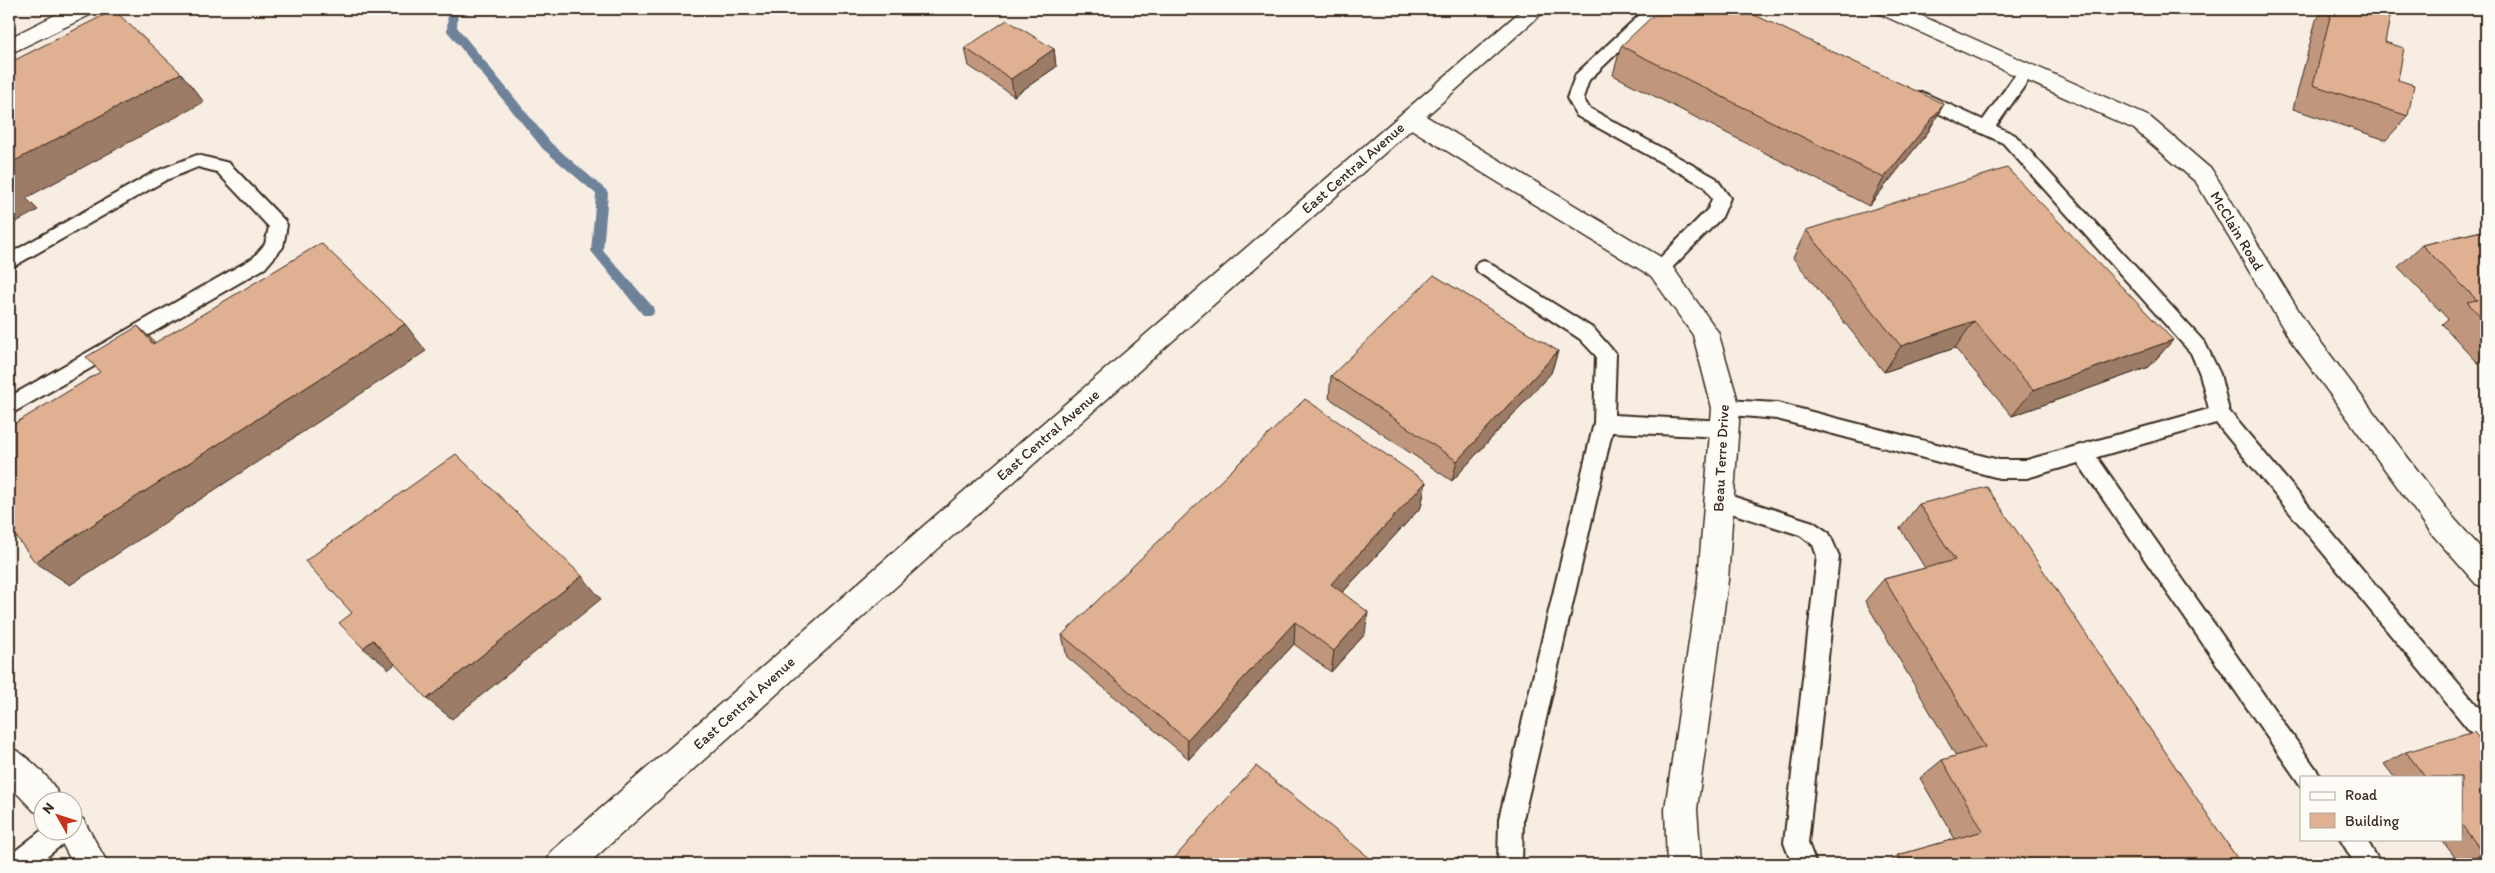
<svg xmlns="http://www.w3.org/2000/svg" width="2495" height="873" viewBox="0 0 2495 873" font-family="Itim,sans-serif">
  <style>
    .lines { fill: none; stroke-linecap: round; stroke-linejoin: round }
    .stream { fill: #6e8399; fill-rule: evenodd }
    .lane-casing { stroke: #3b2a1e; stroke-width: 4 }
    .street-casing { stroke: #3b2a1e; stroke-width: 3 }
    .secondary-casing { stroke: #3b2a1e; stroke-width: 3 }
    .lane { fill: #fdfcf7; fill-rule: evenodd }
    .street { fill: #fdfcf7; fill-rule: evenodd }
    .secondary { fill: #fdfcf7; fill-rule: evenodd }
    .wall { fill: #c0977d; stroke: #3b2a1e }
    .shaded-wall { fill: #9c7b66; stroke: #3b2a1e }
    .building { fill: #dfb091; stroke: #3b2a1e }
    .labels { text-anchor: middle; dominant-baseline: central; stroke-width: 4; stroke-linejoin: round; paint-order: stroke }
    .street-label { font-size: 15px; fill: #3b2a1e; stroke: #fdfcf7 }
  </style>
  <rect width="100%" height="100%" fill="#f7ede3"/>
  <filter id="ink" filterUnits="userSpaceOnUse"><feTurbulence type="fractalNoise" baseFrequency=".02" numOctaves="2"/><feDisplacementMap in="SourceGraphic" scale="10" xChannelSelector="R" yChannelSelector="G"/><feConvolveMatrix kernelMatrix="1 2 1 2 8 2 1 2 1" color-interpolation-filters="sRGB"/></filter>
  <g filter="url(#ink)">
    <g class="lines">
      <path class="stream" d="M448 9H458L457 27 551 143 606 190 608 193 603 250 653 307 654 311 653 315H643L591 251 596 194 543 149 447 31Z"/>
      <g class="lane-casing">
        <g id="lane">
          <path d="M1646 9H1663L1589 80 1583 98 1589 108 1716 178 1730 198 1722 217 1666 274 1660 276 1654 274 1651 269 1654 264 1708 209 1712 199 1704 186 1577 116 1567 98 1576 74Z"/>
          <path d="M2027 65 2033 67 2035 71 1996 126 2015 135 2205 343 2220 374 2229 411 2486 716V744L2478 741 2216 423 2097 457 2316 769 2320 777H2301V786L2078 463 2027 478H1999L1777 419 1719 414 1716 408 1719 402 1726 400 1777 403 1999 460H2027L2209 409 2200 374 2191 353 2003 143 1912 101 1910 97 1912 93H1924L1983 120 2021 67Z"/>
          <path d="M197 155 229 163 284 220 287 225 283 247 265 268 9 415V397L253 258 265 244 269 227 217 172 198 167 166 180 9 269V254L154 172Z"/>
          <path d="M1484 260 1594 329 1616 354 1614 415 1725 421 1732 423 1735 429 1732 435 1725 437 1612 432 1523 819 1522 864H1498L1499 819 1594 423 1596 356 1580 339 1478 272 1475 267 1478 262Z"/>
          <path d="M1719 492 1813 522 1829 533 1839 556 1808 843 1816 864H1792L1784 843 1817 556 1813 545 1800 535 1712 507 1709 501 1712 495Z"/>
          <path d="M72 827 74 830 70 838 38 864H9L10 855 42 830H72Z"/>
          <path d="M2340 839H2366L2381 864H2355Z"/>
        </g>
      </g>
      <g class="street-casing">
        <g id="street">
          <path d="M67 9H95L92 14 9 54V38Z"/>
          <path d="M1877 9H1906L2150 117 2212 170 2307 324 2452 516 2486 554V588L2476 584 2432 534 2289 338 2196 182 2134 129 1880 14Z"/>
          <path d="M1411 110 1419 112 1669 262 1718 332 1740 408 1728 580 1697 809 1701 864H1667L1665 809 1698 580 1712 408 1693 335 1651 276 1403 124 1399 118 1403 112Z"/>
          <path d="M9 747C27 754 55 782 61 800H42V815L34 811 9 785Z"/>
          <path d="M72 814 83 819 108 864H73L55 830H72Z"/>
        </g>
      </g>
      <g class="secondary-casing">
        <path id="secondary" d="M1523 9H1547L939 548 588 864H546L551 852 919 530Z"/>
      </g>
      <use href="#lane" class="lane"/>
      <use href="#street" class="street"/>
      <use href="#secondary" class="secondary"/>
    </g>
    <g class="wall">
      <path d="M2325 9H2377L2385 42 2398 80 2408 116 2386 140 2293 109 2316 20Z"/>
      <path d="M1621 46 1944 104 1928 132 1869 206 1613 75Z"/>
      <path d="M965 48 1054 49 1056 67 1014 96 969 66Z"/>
      <path d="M1806 230 2173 340 2149 367 2012 416 1955 348 1884 372 1793 258Z"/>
      <path d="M2486 230V361L2478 363 2442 324 2448 319 2398 267 2422 245Z"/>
      <path d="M1558 351 1551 373 1452 481 1329 398 1331 376Z"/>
      <path d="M1426 482 1421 507 1342 593 1365 634 1331 672 1294 644 1189 759 1067 657 1062 635Z"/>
      <path d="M1919 504 2241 864H1887L1898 855 1955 839 1920 778 1942 760 1956 756 1865 601 1884 579 1925 568 1900 528Z"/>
      <path d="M2486 748V855L2460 864 2441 839H2461V777H2394L2384 764 2406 752Z"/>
    </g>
    <g class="shaded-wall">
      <path d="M1054 49 1056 67 1014 96 1011 79Z"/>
      <path d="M181 73 204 102 26 198 38 210 9 226V164Z"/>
      <path d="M1944 104 1928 132 1869 206 1884 178Z"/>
      <path d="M1974 321 1955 348 1884 372 1901 346Z"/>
      <path d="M405 324 426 351 70 585 35 562Z"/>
      <path d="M138 326 166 353 153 344Z"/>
      <path d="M2173 340 2149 367 2012 416 2033 390Z"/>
      <path d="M1558 351 1551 373 1452 481 1457 461Z"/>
      <path d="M2486 356V361L2478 363Z"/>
      <path d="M1426 482 1421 507 1329 607 1331 584Z"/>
      <path d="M582 576 601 599 452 719 427 699Z"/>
      <path d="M1368 612 1365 634 1331 672 1334 651Z"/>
      <path d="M1295 622 1294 644 1189 759 1187 740Z"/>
      <path d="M373 640 399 661 389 669 363 648Z"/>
      <path d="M2486 853V855L2460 864 2484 854Z"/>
    </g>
    <g class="building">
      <path d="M1660 9H1742L1944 104 1884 178 1621 46Z"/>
      <path d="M2332 9H2377L2391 13 2385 42 2404 48 2398 80 2414 85 2408 116 2313 85Z"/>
      <path d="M114 10 181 73 9 164V63Z"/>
      <path d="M1007 20 1054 49 1011 79 965 48Z"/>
      <path d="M2007 168 2173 340 2033 390 1974 321 1901 346 1806 230Z"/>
      <path d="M2486 230V322L2467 302 2477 300 2422 245Z"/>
      <path d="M321 243 405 324 35 562 9 527V427L100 372 86 357 138 326 153 344Z"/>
      <path d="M1434 275 1558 351 1457 461 1331 376Z"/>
      <path d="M1305 399 1426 482 1331 584 1368 612 1334 651 1295 622 1187 740 1062 635Z"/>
      <path d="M456 454 582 576 427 699 373 640 363 648 339 623 352 613 305 561Z"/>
      <path d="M1987 487 2241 864H1903L1898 855 1983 831 1942 760 1985 747 1884 579 1955 560 1919 504Z"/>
      <path d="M2474 732 2486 748V853L2484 854 2461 824V777H2425L2406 752Z"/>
      <path d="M1256 766 1377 864H1169Z"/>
    </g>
  </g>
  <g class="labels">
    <g class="street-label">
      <text transform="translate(1353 168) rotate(-41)">East Central Avenue</text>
      <text transform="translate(2237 231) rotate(59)">McClain Road</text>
      <text transform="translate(1048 435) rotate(-41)">East Central Avenue</text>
      <text transform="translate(1721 458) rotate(-87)">Beau Terre Drive</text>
      <text transform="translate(744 703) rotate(-42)">East Central Avenue</text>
    </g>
  </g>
  <rect width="2495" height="873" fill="none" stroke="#fdfcf7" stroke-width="30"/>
  <rect x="15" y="15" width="2465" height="843" fill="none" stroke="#3b2a1e" stroke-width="2" filter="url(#ink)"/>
  <rect x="2300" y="776" width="162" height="65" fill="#fdfcf7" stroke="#afa8a0"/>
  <rect x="2310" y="792" width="25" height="8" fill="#fdfcf7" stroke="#afa8a0"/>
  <text x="2345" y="800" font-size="15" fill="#3b2a1e">Road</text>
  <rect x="2310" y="813" width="25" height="15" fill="#dfb091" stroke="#afa8a0"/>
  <text x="2345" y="826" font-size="15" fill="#3b2a1e">Building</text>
  <g transform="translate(58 816) rotate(309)"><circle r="24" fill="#fdfcf7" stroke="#afa8a0"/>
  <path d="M0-4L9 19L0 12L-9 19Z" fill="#c8321e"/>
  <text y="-8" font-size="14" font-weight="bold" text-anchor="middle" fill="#3b2a1e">N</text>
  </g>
</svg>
